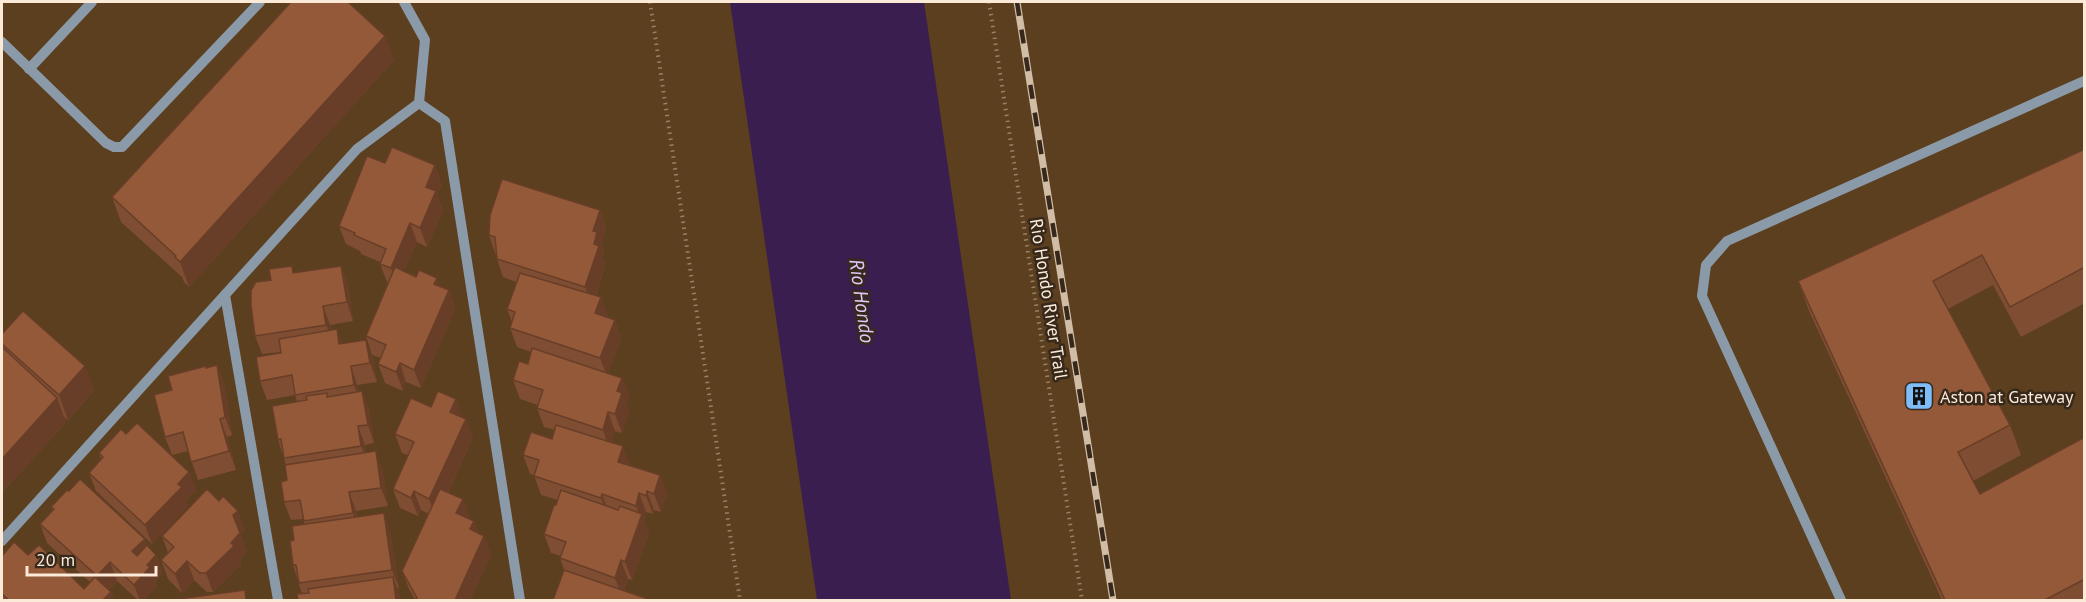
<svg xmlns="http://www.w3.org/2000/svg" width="2086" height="602" viewBox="0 0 2086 602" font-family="'PT Sans',sans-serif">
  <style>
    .water { fill: #3a1e50 }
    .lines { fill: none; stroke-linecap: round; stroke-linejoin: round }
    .path { stroke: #998166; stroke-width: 4; stroke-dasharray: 1.5 4.5; stroke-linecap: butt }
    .minor { stroke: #8b9aa9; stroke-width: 10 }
    .rail-casing { stroke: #d1bca6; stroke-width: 7 }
    .rail { stroke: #36291b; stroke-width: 4.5; stroke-dasharray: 14; stroke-linecap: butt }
    .wall { fill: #7f4d31 }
    .shaded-wall { fill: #683e28 }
    .building { fill: #945939; stroke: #683e28; stroke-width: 1.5 }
    .labels { text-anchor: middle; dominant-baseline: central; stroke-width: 5; stroke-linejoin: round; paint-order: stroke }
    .street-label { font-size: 18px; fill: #fcead8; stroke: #36291b }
    .poi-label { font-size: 18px; fill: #fcead8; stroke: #36291b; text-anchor: start }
    .water-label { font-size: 20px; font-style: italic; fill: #e0c6f8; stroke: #36291b }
  </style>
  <rect width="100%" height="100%" fill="#5b3f1f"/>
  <path class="water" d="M730 2H924L1011 600H817Z"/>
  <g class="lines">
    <g class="path">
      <path d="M650 2 740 600"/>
      <path d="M989 2 1082 600"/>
    </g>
    <g class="minor">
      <path d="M2 42 106 143 114 147H122L260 2"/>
      <path d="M29 69 92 2"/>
      <path d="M419 103 445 121 520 600"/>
      <path d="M225 295 278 600"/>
      <path d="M2 541 357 149 419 103 425 40 404 2"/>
      <path d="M1841 600 1702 296 1706 265 1727 241 2084 81"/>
    </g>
    <g class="rail-casing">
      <path id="rail" d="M1017 2 1113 600"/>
    </g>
    <use href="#rail" class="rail"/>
  </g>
  <g class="wall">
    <path d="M385 36 394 60 189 287 184 282 182 277 121 222 112 197Z"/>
    <path d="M2085 149V303L2021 337 1993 285 1948 309 2010 425 2021 455 1973 481 1980 494 2085 437V600H1942L1809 311 1798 281Z"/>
    <path d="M385 163 442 184 437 195 443 210 427 247 417 242 404 271 449 290 455 309 421 388 406 382 403 391 385 383 378 364 381 358 372 355 366 336 389 283 387 282 380 264V262L361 254 360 251 346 244 339 226Z"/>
    <path d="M600 210 606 229 601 244 604 251 602 256 605 265 596 295 608 315 607 317 615 320 621 339 608 373 622 378 629 397 626 404 629 412 622 433 615 431 611 442 630 465 660 475 667 494 661 512 654 510 653 514 646 512 644 519 649 533 632 580 628 579 624 591 564 570 560 558 561 556 551 553 544 534 558 500 541 495 534 475 530 474 523 455 552 439 555 430 544 427 537 408 538 405 520 399 513 380 528 364 531 352 517 347 510 328 512 322 507 309 516 282 503 277 489 235Z"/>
    <path d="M341 266 348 285 353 321 330 325 331 330 342 344 373 359 377 382 357 385 359 392 362 391 369 410 374 443 365 445 366 452 382 469 388 506 356 511 357 517 390 532 399 588 397 589 400 600H298L302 594 293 565 294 540 305 525 303 519 291 520 284 502 287 480 286 465 278 440 297 401 295 395 267 400 260 381 281 353 280 352 262 354 255 336 271 280 294 273Z"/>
    <path d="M2 334 85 366 94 391 68 420 64 417 66 422 2 493Z"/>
    <path d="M217 365 224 384 232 435 227 437 236 470 198 480 188 451 172 455 165 437 172 390 206 368Z"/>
    <path d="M456 399 462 417 473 437 448 492 463 499 469 518V519L474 521 478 533 484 536 491 555 470 600H415L409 589 402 571 429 514 421 510 418 516 400 508 393 489 408 455 402 453 395 434 431 407Z"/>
    <path d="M126 434 189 472 196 491 186 500 188 506 152 544 96 491 89 473 101 460 99 453Z"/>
    <path d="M51 507 145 539 147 546 156 555 163 573 155 582 157 586 143 600H138L117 581 108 590 111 592 114 600H2V556L28 555 84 589 90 582 47 543 40 524 53 511Z"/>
    <path d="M245 529 240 533 247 552 240 560 241 565 213 592H207L194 580 182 593 168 579 161 560 168 553 162 536Z"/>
  </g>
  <g class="shaded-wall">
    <path d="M385 36 394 60 189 287 180 262Z"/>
    <path d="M435 165 442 184 437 195 443 210 427 247 420 228 426 187Z"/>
    <path d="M600 210 606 229 601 244 604 251 602 256 605 265 592 306 585 287 594 244 593 231Z"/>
    <path d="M410 223 417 242 398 287 391 268Z"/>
    <path d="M341 266 348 285 353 321 347 302Z"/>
    <path d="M437 278 444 296 434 284Z"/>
    <path d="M449 290 455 309 421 388 414 370Z"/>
    <path d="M601 297 608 315 602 332 595 313Z"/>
    <path d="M323 306 330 325 333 343 326 325Z"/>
    <path d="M615 320 621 339 607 376 600 358Z"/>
    <path d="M337 329 344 348 339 344Z"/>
    <path d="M366 340 373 359 377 382 370 363Z"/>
    <path d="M400 363 406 382 403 391 396 372Z"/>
    <path d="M217 365 224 384 232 435 225 417Z"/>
    <path d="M85 366 94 391 68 420 59 395Z"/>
    <path d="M351 366 357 385 361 404 354 385Z"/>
    <path d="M622 378 629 397 626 404 629 412 622 433 615 414 617 391Z"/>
    <path d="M362 391 369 410 374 443 368 425Z"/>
    <path d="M57 398 66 422 2 493V459Z"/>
    <path d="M456 399 463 418 450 412Z"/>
    <path d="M608 412 615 431 609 448 603 430Z"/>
    <path d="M220 419 227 437 236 470 229 451Z"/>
    <path d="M466 419 473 437 436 517 429 499Z"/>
    <path d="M358 426 365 445 368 464 361 446Z"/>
    <path d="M623 446 630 465 618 462Z"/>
    <path d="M376 451 382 469 388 506 381 488Z"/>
    <path d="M189 472 196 491 186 500 188 506 152 544 145 525 178 484Z"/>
    <path d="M660 475 667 494 661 512 654 494Z"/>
    <path d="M414 491 421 510 418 516 411 498Z"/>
    <path d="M647 491 654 510 653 514 646 496Z"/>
    <path d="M349 492 356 511 359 532 353 513Z"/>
    <path d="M639 493 646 512 644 519 649 533 632 580 625 562 641 519 636 506Z"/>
    <path d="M602 494 609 513 608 516 601 498Z"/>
    <path d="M463 499 469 518 463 532 456 513Z"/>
    <path d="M238 511 245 529 240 533 247 552 240 560 241 565 213 592 206 573 231 543 233 515Z"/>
    <path d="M384 513 390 532 399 588 392 570Z"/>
    <path d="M474 521 480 540 470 529Z"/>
    <path d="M484 536 491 555 470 600H455Z"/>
    <path d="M145 539 151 557 139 570 132 551Z"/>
    <path d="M156 555 163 573 155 582 157 586 143 600H140L134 585 147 565Z"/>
    <path d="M621 560 628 579 622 597 615 578Z"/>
    <path d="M187 561 194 580 182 593 175 574Z"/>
    <path d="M110 562 117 581 103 594 97 576Z"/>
    <path d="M393 577 400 595V600H396Z"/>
    <path d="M111 592 114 600H103Z"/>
  </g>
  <g class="building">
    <path d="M291 2H348L385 36 180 262 175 257 176 256 112 197Z"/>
    <path d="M392 147 435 165 426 187 436 191 420 228 410 223 391 268 380 264 386 249 354 235 355 233 339 226 367 156 385 163Z"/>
    <path d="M2085 149V267L2010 307 1982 255 1933 281 2010 425 1958 452 1980 494 2085 437V579L2045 600H1945L1798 281Z"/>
    <path d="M502 179 600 210 593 231 597 232 594 244 599 246 585 287 497 259 495 237 489 235 490 215Z"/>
    <path d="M292 266 293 273 341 266 347 302 323 306 326 325 255 336 251 305V290L256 282 271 280 269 269Z"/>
    <path d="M395 267 416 277 419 270 437 278 434 284 449 290 414 370 400 363 396 372 378 364 386 345 366 336Z"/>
    <path d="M520 273 601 297 595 313 615 320 600 358 510 328 515 312 507 309Z"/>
    <path d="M23 311 85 366 59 395 2 344V334Z"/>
    <path d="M337 329 339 344 366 340 370 363 351 366 354 385 295 395 292 375 260 381 256 357 281 353 279 339Z"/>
    <path d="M2 347 57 398 2 459Z"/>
    <path d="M532 348 622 378 617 391 622 393 615 414 608 412 603 430 537 408 543 390 513 380 519 361 528 364Z"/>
    <path d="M217 365 225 417 220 419 229 451 191 462 183 432 165 437 154 395 172 390 168 376 206 366V368Z"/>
    <path d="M362 391 368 425 358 426 361 446 284 458 281 439 278 440 272 406 307 400 306 396 327 393V397Z"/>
    <path d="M438 391 456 399 450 412 466 419 429 499 414 491 411 498 393 489 414 442 395 434 411 398 431 407Z"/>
    <path d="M137 423 189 472 178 484 182 487 145 525 89 473 103 457 99 453 121 429 126 434Z"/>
    <path d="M556 425 623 446 618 462 660 475 654 494 647 491 646 496 639 493 636 506 602 494 601 498 534 476 539 460 523 455 531 432 552 439Z"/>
    <path d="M376 451 381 488 349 492 353 513 304 521 300 500 284 502 281 482 287 480 285 465Z"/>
    <path d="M80 479 145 539 132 551 137 556 147 545 156 555 147 565 150 567 134 585 110 562 97 576 40 524 54 509 51 507 67 490 69 491Z"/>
    <path d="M207 489 219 501 223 496 238 511 233 515 240 533 231 543 234 546 206 573H200L187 561 175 574 161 560 174 547 162 536Z"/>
    <path d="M440 489 463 499 456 513 474 521 470 529 484 536 455 600H416L417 598 402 571Z"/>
    <path d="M561 490 618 510 620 506 642 514 625 562 621 560 615 578 560 558 566 542 544 534 554 505H556Z"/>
    <path d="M384 513 392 570 299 583 296 565H293L290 541 294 540 292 526Z"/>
    <path d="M14 542 28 555 39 545 84 589 95 577 111 592 103 600H104H9L2 594V556Z"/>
    <path d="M564 570 651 600H553Z"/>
    <path d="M393 577 396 600H298L297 594 309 593 308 589Z"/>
    <path d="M245 590 246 600H172Z"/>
  </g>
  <defs>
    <g id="building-square" transform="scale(1.5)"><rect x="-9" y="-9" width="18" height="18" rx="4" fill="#7fbdf9" stroke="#36291b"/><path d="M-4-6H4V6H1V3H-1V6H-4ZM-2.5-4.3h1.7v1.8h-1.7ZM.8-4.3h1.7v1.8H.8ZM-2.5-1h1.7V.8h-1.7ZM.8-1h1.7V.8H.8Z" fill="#111"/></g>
  </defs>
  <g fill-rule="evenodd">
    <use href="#building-square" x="1919" y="396"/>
  </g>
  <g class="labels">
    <g class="street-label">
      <text transform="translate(1049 299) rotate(81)">Rio Hondo River Trail</text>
    </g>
    <g class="poi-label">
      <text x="1940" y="396">Aston at Gateway</text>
    </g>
    <g class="water-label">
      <text transform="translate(862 301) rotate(82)">Rio Hondo</text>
    </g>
  </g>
  <rect width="2086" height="602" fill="none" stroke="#fcead8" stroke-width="6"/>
  <path d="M27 566v9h129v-9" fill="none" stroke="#fcead8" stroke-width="3"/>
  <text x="36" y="566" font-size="18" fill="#fcead8" stroke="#36291b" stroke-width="4.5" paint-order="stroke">20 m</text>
</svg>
